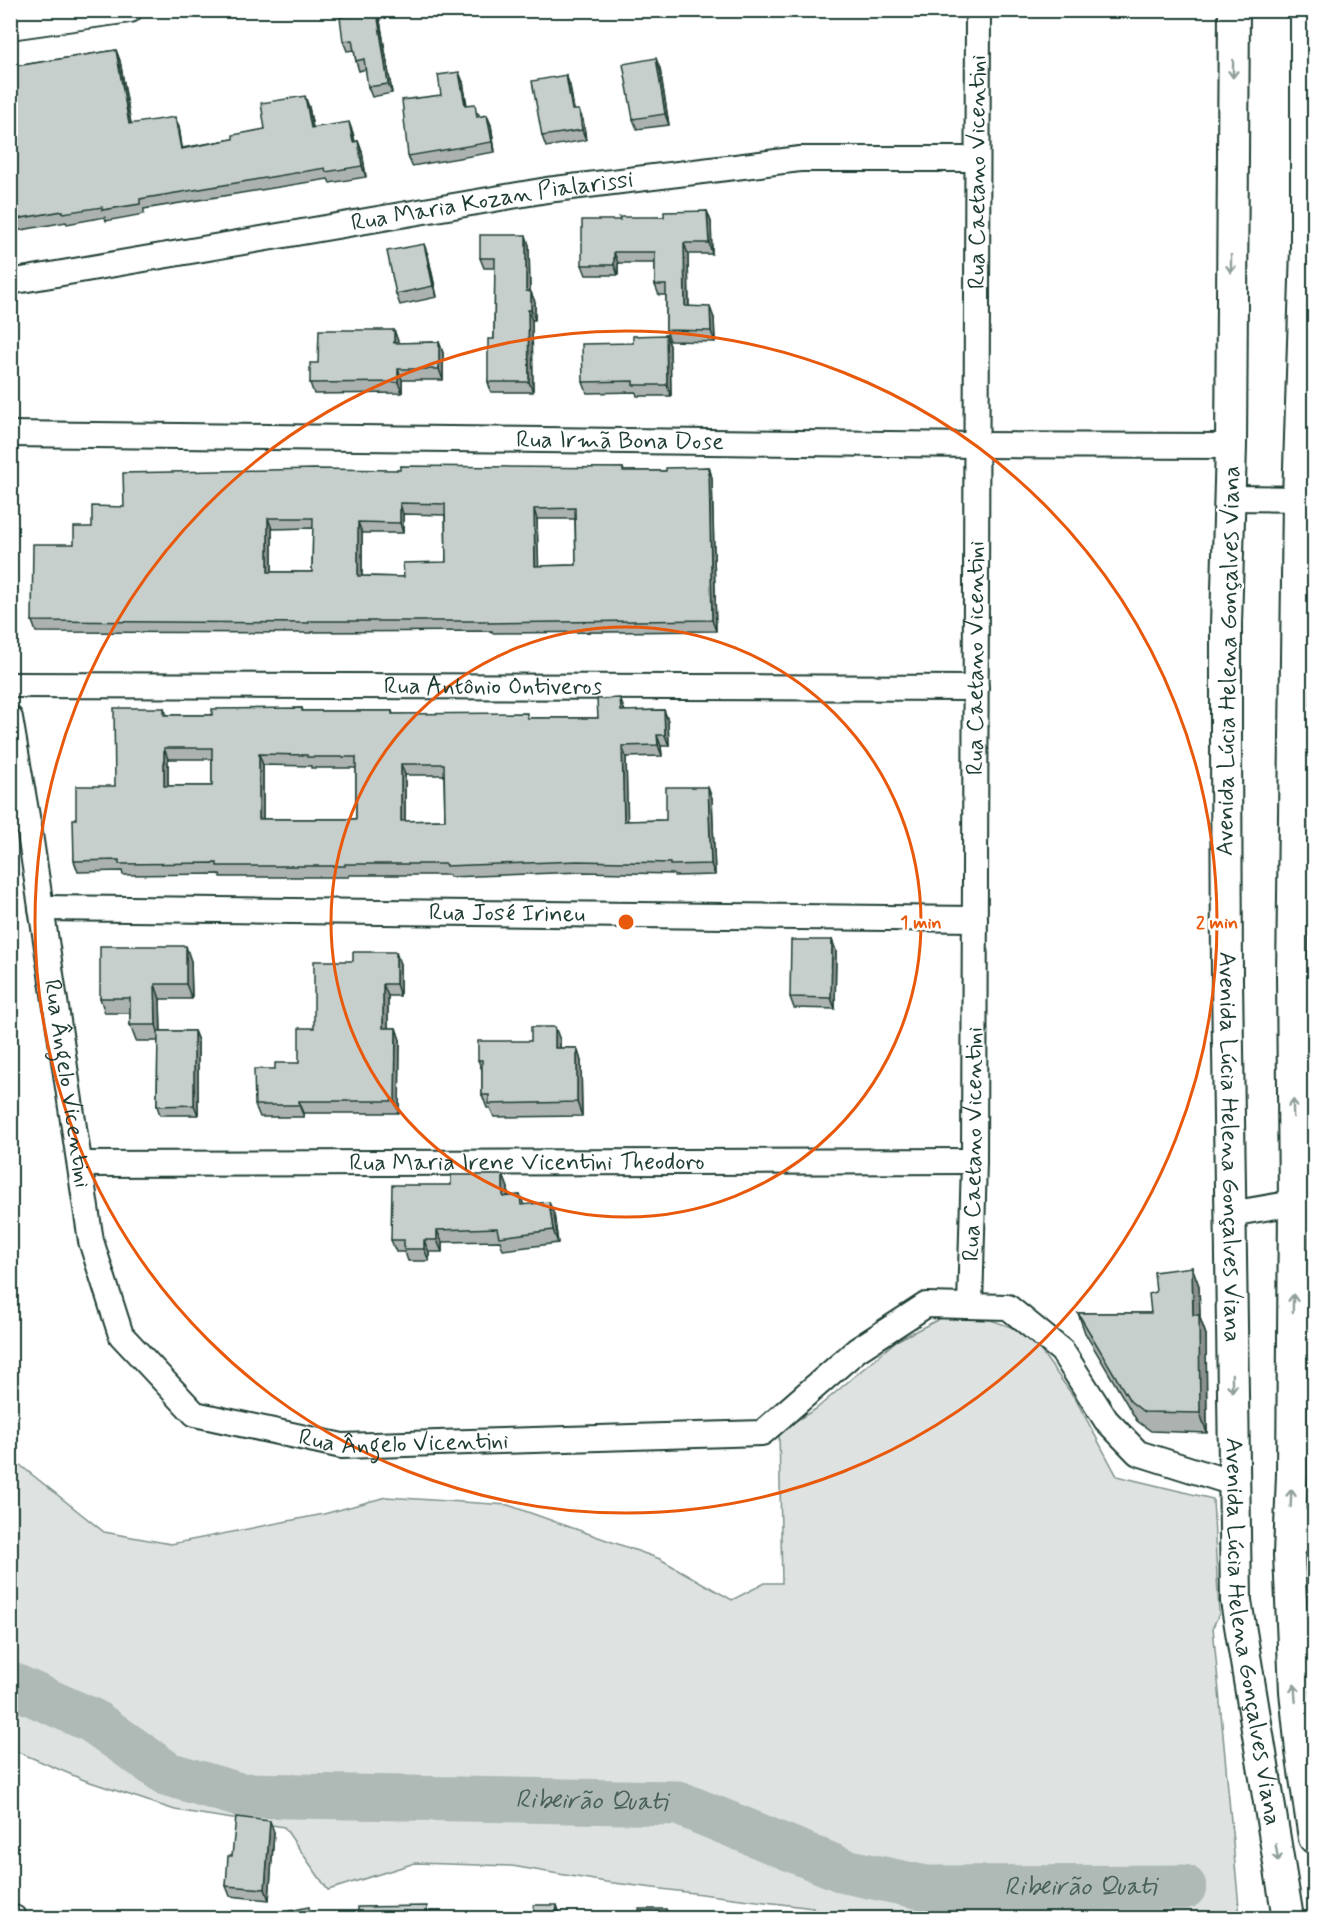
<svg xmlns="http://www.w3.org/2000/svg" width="1325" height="1929" viewBox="0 0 1325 1929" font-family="Mynerve,sans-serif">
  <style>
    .green { fill: #dee3e2; stroke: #7e908b; stroke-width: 1.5 }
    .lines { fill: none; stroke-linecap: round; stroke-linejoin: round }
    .river { stroke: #afbab7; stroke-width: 45 }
    .minor-casing { stroke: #1f3d34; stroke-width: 28 }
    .tertiary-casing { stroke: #1f3d34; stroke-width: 34 }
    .minor { stroke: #fff; stroke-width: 24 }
    .tertiary { stroke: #fff; stroke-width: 30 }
    .wall { fill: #abb2af; stroke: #1f3d34; stroke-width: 1.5; fill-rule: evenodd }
    .shaded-wall { fill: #8b918f; stroke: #1f3d34; stroke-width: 1.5 }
    .building { fill: #c7cfcc; stroke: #1f3d34; stroke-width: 1.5; fill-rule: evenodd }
    .oneway { stroke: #8f9e9a }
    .ring { fill: none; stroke: #e8590c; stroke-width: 3 }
    .labels { text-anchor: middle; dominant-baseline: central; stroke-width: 5; stroke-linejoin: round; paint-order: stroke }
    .street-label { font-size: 24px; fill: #1f3d34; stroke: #fff }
    .water-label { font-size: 26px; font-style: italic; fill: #4a625b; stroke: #fff }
    .centre { fill: #e8590c; stroke: #fff; stroke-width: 3 }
    .ring-label { font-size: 18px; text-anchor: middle; font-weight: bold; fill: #e8590c; stroke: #fff; stroke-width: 5; stroke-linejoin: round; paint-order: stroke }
  </style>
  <rect width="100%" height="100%" fill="#fff"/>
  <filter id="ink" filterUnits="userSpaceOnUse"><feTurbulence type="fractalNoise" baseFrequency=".0167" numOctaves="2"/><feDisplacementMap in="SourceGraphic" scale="12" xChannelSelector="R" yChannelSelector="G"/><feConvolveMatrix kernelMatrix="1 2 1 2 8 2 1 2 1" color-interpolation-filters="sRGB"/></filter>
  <g filter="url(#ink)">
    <path class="green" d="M945 1316 991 1320 1028 1333 1076 1400 1117 1476 1213 1499 1219 1614 1213 1627 1240 1918H814L813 1908 606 1882 512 1866 415 1863 328 1890 284 1827 175 1810 84 1780 11 1749 10 1457 104 1532 171 1544 324 1514 386 1497 508 1505 660 1559 732 1600 765 1583H782L779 1431 816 1409 896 1341Z"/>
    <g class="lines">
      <path class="river" id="s1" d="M10 1684 93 1721 168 1774 240 1795 678 1803 845 1871 926 1888 1184 1887"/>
      <g class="minor-casing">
        <g id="minor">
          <path d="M10 27 130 10"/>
          <path id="s2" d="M10 282 547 190 800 159H977"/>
          <path id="s3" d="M10 434 977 445 1231 446"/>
          <path d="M1230 498 1314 499"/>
          <path id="s4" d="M10 685 976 688"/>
          <path id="s5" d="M10 718 30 834 91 1241 121 1335 195 1414 342 1446 762 1433 857 1350 926 1305 1008 1307 1062 1351 1106 1420 1138 1453 1233 1483"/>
          <path id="s6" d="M41 908 975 919"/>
          <path d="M1292 976H1314"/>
          <path id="s7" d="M80 1164 974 1161"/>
          <path d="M1230 1214 1294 1203H1314"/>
          <path id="s8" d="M970 1306 974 1161 978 10"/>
          <path d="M1289 1555 1314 1519"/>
          <path d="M10 1917 14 1918"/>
        </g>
      </g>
      <g class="tertiary-casing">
        <g id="tertiary">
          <path id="s9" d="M1234 10 1231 446 1226 625V740L1227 980 1236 1601 1288 1918"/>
          <path d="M1306 10V249L1298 499 1292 976 1294 1203 1292 1474 1289 1555 1295 1691 1301 1751 1314 1838"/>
        </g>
      </g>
      <use href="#minor" class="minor"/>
      <use href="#tertiary" class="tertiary"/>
    </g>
    <g class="wall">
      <path d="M377 12 380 21 392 93 372 97 368 87 366 69 359 71 356 61 354 50 347 51 343 41Z"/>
      <path d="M116 50 120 61 131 124 179 127 182 148 233 139 265 129 309 107 313 128 353 133 355 142 358 141 362 152 366 177 330 183 328 179 144 209V214L106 221 105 217 67 224 66 222 10 232V67Z"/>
      <path d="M660 69 669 125 637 129 633 119Z"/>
      <path d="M566 75 570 86 574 110 583 120 586 140 546 147 542 136Z"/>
      <path d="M463 82 467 105 479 114V116L491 125 495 152 412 166 408 156 441 95Z"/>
      <path d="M707 211 711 222 712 254H688L689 306 714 318 715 342 670 341 666 330V295H659L655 285V263H618V275H586L582 265 620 220 664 217Z"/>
      <path d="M529 245 530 291 535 302V320H532L533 392H491L488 382 494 339 495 268H484L480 258Z"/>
      <path d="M428 255 437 297 400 305 396 294Z"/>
      <path d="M394 330 398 343 439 342 443 353V380H402V393L314 394 310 383 318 363Z"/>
      <path d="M666 335 670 346 671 396H637L636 392 587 393 583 382 633 343Z"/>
      <path d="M709 467 712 478 716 631 492 633V631L312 632V633L36 632 32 621 74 544 92 527 124 507 400 470 623 468 624 471H666ZM403 514 445 515 446 562 404 577 362 576V533H403ZM537 519H575L576 565 538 566ZM313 528 312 572H272V529Z"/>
      <path d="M164 708 167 715H212L302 708 303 711H392L393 714 528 718H598L624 709 625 711 664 710 668 721 669 746H661L662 756 626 757 627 821 666 820 712 798 715 875 674 876 673 874 582 872 450 877 449 875H349V877H221L220 874 123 875 122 871 78 872 74 861 76 819 115 786ZM168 759H212V786H168ZM263 765 311 766V768H356V819H263ZM405 775H444L445 820 405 821Z"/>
      <path d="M832 940 836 951 835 1009 794 1008 790 997Z"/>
      <path d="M191 961 192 999H160L161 1031H194L198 1041V1115H160L157 1106 158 1041H136L130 1025V1013H105L100 998Z"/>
      <path d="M400 964V996H388V1028H396L400 1040 399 1113H304V1117H260L255 1105 275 1069 299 1063 314 1028Z"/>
      <path d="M560 1040V1048H577L581 1061 582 1116 494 1117 490 1108H487L482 1095V1070L478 1060 531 1041Z"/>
      <path d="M503 1175 508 1188V1196L520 1195 524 1205 554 1214 558 1243 503 1250 500 1241 442 1242V1252H429V1261H408L405 1252H396L391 1240 451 1185Z"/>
      <path d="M1192 1267 1199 1286 1200 1318 1206 1335 1207 1433 1151 1431 1137 1421 1085 1333 1078 1313H1151L1156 1292Z"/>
      <path d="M274 1832 269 1900 230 1896 226 1886 232 1856Z"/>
    </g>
    <g class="shaded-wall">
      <path d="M377 12 380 21 392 93 388 84Z"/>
      <path d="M116 50 120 61 133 135 129 124Z"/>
      <path d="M656 58 660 69 669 125 665 114Z"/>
      <path d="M459 72 463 82 468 116 465 105Z"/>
      <path d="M566 75 570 86 576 121 572 110Z"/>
      <path d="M305 96 309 107 315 139 311 128Z"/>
      <path d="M579 110 583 120 586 140 582 130Z"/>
      <path d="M487 115 491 125 495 152 492 142Z"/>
      <path d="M175 117 179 127 184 159 181 149Z"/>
      <path d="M349 122 353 133 357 153 353 142Z"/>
      <path d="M358 141 362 152 366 177 362 166Z"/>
      <path d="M707 211 711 222 712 254 709 243Z"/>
      <path d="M526 235 529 245 530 301 526 291Z"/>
      <path d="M684 243 688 254 689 317 685 306Z"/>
      <path d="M424 244 428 255 437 297 433 286Z"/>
      <path d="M614 252 618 263V275L614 265Z"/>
      <path d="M531 292 535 302V320L531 310Z"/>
      <path d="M710 307 714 318 715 342 711 331Z"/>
      <path d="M528 310 532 320 533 392 529 382Z"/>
      <path d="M394 330 398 341V354L394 343Z"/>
      <path d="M666 335 670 346 671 396 667 385Z"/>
      <path d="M439 342 443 353V380L439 369Z"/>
      <path d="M398 369 402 380V393L398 382Z"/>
      <path d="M709 467 712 478 716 631 712 620Z"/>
      <path d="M400 503 403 514V533L400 523Z"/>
      <path d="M534 509 537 519 539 576 535 566Z"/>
      <path d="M268 518 272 529V582L268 572Z"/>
      <path d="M358 522 362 533V587L358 576Z"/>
      <path d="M620 698 624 709 625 722 621 711Z"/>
      <path d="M664 710 668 721 669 746 665 735Z"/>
      <path d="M657 735 661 746 662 756 658 745Z"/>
      <path d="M622 746 626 757 628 832 624 821Z"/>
      <path d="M164 748 168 759V797L164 786Z"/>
      <path d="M259 754 263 765V830L259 819Z"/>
      <path d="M401 764 405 775V832L401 821Z"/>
      <path d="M708 787 712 798 715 875 711 864Z"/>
      <path d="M832 940 836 951 835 1009 831 998Z"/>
      <path d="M186 946 191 961 192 999 186 984Z"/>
      <path d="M396 952 400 964V996L396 984Z"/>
      <path d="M155 984 160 999 161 1041 156 1025Z"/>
      <path d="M383 984 388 996V1040L383 1028Z"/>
      <path d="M555 1027 560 1040V1061L555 1048Z"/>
      <path d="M396 1028 400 1040 399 1113 395 1101Z"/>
      <path d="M194 1031 198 1041V1115L194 1105Z"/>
      <path d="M577 1048 581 1061 582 1116 577 1102Z"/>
      <path d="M299 1101 304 1113V1117L299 1105Z"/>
      <path d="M503 1175 508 1188 507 1210 503 1197Z"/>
      <path d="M549 1202 554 1214 558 1243 553 1230Z"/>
      <path d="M437 1230 442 1242V1252L437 1240Z"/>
      <path d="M424 1240 429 1252V1261L424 1249Z"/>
      <path d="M1192 1267 1199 1286 1200 1318 1206 1335 1207 1433 1200 1413 1193 1315Z"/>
      <path d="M270 1821 274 1832 269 1900 265 1889Z"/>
      <path d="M557 1905 560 1914V1918H556Z"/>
      <path d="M666 1909 669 1918H666Z"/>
    </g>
    <g class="building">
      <path d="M377 12 388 84 368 87 364 59 356 61 352 40 343 41 340 17Z"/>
      <path d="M116 50 129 124 175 117 181 149 233 139V135L265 129 261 103 305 96 311 128 349 122 353 142 358 141 362 166 326 172 325 168 140 199V204L102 210V207L63 213V211L10 220V67Z"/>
      <path d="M656 58 665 114 633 119 623 64Z"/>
      <path d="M459 72 465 105 475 104 477 117 487 115 492 142 408 156 402 100 441 95 438 75Z"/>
      <path d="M566 75 572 110H579L582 130 542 136 532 81Z"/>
      <path d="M707 211 709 243H684L685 306 710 307 711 331 666 330V285H655V252H614V265H582V220H620L619 217H664V212Z"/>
      <path d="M480 235H526V291L531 292V310H528L529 382H488V339H494L495 258H480Z"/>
      <path d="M424 244 433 286 396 294 387 251Z"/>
      <path d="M319 330H394V343L439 342V369H398V382L310 383V363H318Z"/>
      <path d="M666 335 667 385H633V381L583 382 582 344 633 343V336Z"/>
      <path d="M400 466 623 468V471H666V468L709 467 712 620 488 623V621H309V623L32 621 33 544H74V527H92V506L124 507 123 473 314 469 400 470ZM400 503 445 504 446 562 403 563 404 577 358 576V522L400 523ZM575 508 576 565 535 566 534 509ZM268 518H313L312 572H268Z"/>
      <path d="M620 698 621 711 664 710 665 735H657L658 745 622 746 624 821 666 820V787H708L711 864 670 865V863L578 861 446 866V864H345V866H217V863L119 864V860L74 861 73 819H76V786H115L114 708H164V715H212V709L302 708V711H392V714L527 713V718H598L597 699ZM164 748H212V786H164ZM259 754 307 755V757H356V819H259ZM401 764H444L445 820 401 821Z"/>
      <path d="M791 940H832L831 998 790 997Z"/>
      <path d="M100 946H186V984H155L156 1025H130V998H100Z"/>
      <path d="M353 952H396V984H383V1028H396L395 1101H299V1105H255L254 1069H275V1063H299V1028H314V961H353Z"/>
      <path d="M531 1027H555V1048H577V1102L489 1104V1095H482V1060H478V1041H531Z"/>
      <path d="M158 1031H194V1105L157 1106Z"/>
      <path d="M451 1175H503V1197L520 1195 521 1205 549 1202 553 1230 499 1237 497 1228 437 1230V1240H424V1249H404V1240H391L392 1185H451Z"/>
      <path d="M1192 1267 1193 1315H1199L1200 1413 1144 1412 1130 1401 1078 1313H1151L1149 1294 1156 1292 1154 1272Z"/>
      <path d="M236 1817 270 1821 265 1889 226 1886 228 1856H232Z"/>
      <path d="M534 1905H557L556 1918H534Z"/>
      <path d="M427 1906V1913L488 1918H358V1907Z"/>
      <path d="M309 1907 310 1918H290L289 1911Z"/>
      <path d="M639 1909H666V1918H619H639Z"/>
      <path d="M774 1914V1918H751V1915Z"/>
    </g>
    <defs><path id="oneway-shaft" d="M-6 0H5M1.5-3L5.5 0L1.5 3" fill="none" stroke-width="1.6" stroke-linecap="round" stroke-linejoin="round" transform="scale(1.5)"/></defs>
    <g class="oneway">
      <use href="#oneway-shaft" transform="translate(1233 69) rotate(91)"/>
      <use href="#oneway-shaft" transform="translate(1231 264) rotate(90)"/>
      <use href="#oneway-shaft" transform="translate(1293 1108) rotate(-91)"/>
      <use href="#oneway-shaft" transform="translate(1293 1303) rotate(-89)"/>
      <use href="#oneway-shaft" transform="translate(1232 1383) rotate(89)"/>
      <use href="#oneway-shaft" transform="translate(1291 1498) rotate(-88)"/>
      <use href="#oneway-shaft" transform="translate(1295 1693) rotate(-94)"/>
      <use href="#oneway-shaft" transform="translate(1277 1853) rotate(81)"/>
    </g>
  </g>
  <g class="ring">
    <circle cx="626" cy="922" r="295"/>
    <circle cx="626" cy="922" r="591"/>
  </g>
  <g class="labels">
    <g class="street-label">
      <text stroke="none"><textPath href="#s8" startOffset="1134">Rua Caetano Vicentini</textPath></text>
      <text stroke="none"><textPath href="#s2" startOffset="489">Rua Maria Kozan Pialarissi</textPath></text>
      <text stroke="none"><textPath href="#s3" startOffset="610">Rua Irmã Bona Dose</textPath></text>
      <text stroke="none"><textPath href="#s8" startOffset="648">Rua Caetano Vicentini</textPath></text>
      <text transform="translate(1229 661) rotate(-89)">Avenida Lúcia Helena Gonçalves Viana</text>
      <text stroke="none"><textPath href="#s4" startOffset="483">Rua Antônio Ontiveros</textPath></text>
      <text stroke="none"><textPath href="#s6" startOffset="466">Rua José Irineu</textPath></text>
      <text stroke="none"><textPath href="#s5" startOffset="370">Rua Ângelo Vicentini</textPath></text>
      <text stroke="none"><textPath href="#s8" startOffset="162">Rua Caetano Vicentini</textPath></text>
      <text stroke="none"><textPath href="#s9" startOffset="1137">Avenida Lúcia Helena Gonçalves Viana</textPath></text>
      <text stroke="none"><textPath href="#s7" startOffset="447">Rua Maria Irene Vicentini Theodoro</textPath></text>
      <text stroke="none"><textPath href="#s5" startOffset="948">Rua Ângelo Vicentini</textPath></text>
      <text stroke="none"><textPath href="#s9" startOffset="1623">Avenida Lúcia Helena Gonçalves Viana</textPath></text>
    </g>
    <g class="water-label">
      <text stroke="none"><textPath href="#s1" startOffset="609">Ribeirão Quati</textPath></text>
      <text stroke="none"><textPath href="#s1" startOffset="1113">Ribeirão Quati</textPath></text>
    </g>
  </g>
  <circle cx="626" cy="922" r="9" class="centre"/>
  <g class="ring-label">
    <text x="921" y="928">1 min</text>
    <text x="1217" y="928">2 min</text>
  </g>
  <rect width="1325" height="1929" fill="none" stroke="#fff" stroke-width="36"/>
  <rect x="18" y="18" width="1289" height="1893" fill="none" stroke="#1f3d34" stroke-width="2" filter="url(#ink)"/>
</svg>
